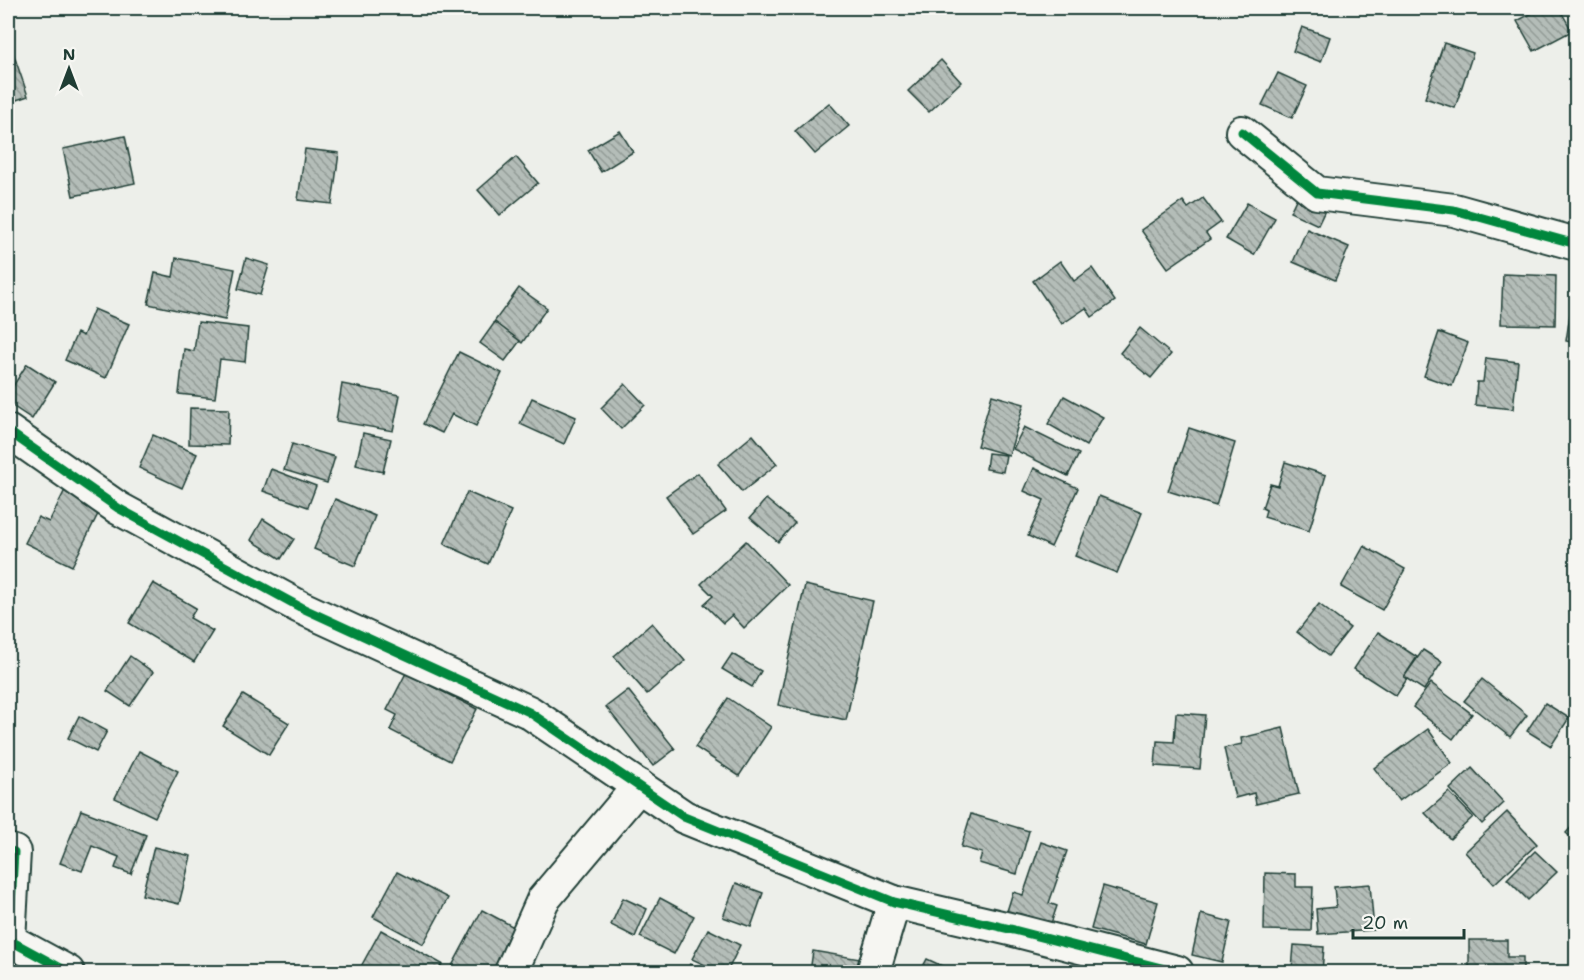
<svg xmlns="http://www.w3.org/2000/svg" width="1584" height="980" viewBox="0 0 1584 980" font-family="'Shantell Sans',sans-serif">
  <style>
    .building { fill: url(#building-back-hatch); stroke: #1f3d34; stroke-width: 1.5 }
    .lines { fill: none; stroke-linecap: round; stroke-linejoin: round }
    .minor-casing { stroke: #1f3d34; stroke-width: 36 }
    .minor { stroke: #f6f6f2; stroke-width: 32 }
    .cycleway-casing { stroke: #f6f6f2; stroke-width: 13 }
    .cycleway { stroke: #00873e; stroke-width: 9 }
  </style>
  <defs>
    <pattern id="building-back-hatch" width="6" height="6" patternUnits="userSpaceOnUse" patternTransform="scale(1.5)"><rect width="6" height="6" fill="#b4bdb8"/><path d="M-1 5l2 2M0 0l6 6M5-1l2 2" fill="none" stroke="#929b96"/></pattern>
  </defs>
  <rect width="100%" height="100%" fill="#edefea"/>
  <filter id="ink" filterUnits="userSpaceOnUse"><feTurbulence type="fractalNoise" baseFrequency=".0167" numOctaves="2"/><feDisplacementMap in="SourceGraphic" scale="12" xChannelSelector="R" yChannelSelector="G"/><feConvolveMatrix kernelMatrix="1 2 1 2 8 2 1 2 1" color-interpolation-filters="sRGB"/></filter>
  <g filter="url(#ink)">
    <g class="building">
      <path d="M1542 8H1559L1572 31 1534 51 1517 21Z"/>
      <path d="M1302 27 1330 37 1321 62 1293 51Z"/>
      <path d="M1444 43 1473 53 1455 108 1425 98Z"/>
      <path d="M10 44 28 96 8 103V45Z"/>
      <path d="M941 60 961 82 929 112 908 91Z"/>
      <path d="M1278 73 1307 86 1292 118 1262 105Z"/>
      <path d="M829 103 849 126 815 154 795 131Z"/>
      <path d="M620 131 633 152 601 172 588 150Z"/>
      <path d="M125 136 135 183 73 196 63 149Z"/>
      <path d="M305 149 339 153 332 204 298 200Z"/>
      <path d="M516 157 538 183 500 215 478 190Z"/>
      <path d="M1300 191 1328 204 1318 225 1290 212Z"/>
      <path d="M1203 198 1221 222 1206 233 1210 239 1168 268 1141 230 1183 201 1188 208Z"/>
      <path d="M1247 203 1275 218 1254 255 1226 239Z"/>
      <path d="M1307 229 1349 247 1335 280 1293 262Z"/>
      <path d="M176 258 235 269 225 320 148 304 155 273 173 277Z"/>
      <path d="M246 258 269 265 260 295 238 289Z"/>
      <path d="M1060 261 1074 281 1092 268 1115 301 1092 317 1086 308 1062 324 1033 281Z"/>
      <path d="M1503 274 1556 276 1555 325 1501 324Z"/>
      <path d="M519 288 547 308 522 343 494 322Z"/>
      <path d="M94 309 129 324 106 378 65 360 77 333 83 336Z"/>
      <path d="M1570 315 1576 316V343L1566 341Z"/>
      <path d="M198 322 248 328 245 362 220 359 215 398 179 394 184 349 194 351Z"/>
      <path d="M495 322 520 341 505 361 480 343Z"/>
      <path d="M1140 328 1171 354 1151 378 1120 353Z"/>
      <path d="M1439 332 1468 343 1452 386 1424 376Z"/>
      <path d="M459 352 502 373 476 426 452 414 442 433 423 424Z"/>
      <path d="M1486 358 1518 362 1513 409 1475 405 1477 382H1483Z"/>
      <path d="M27 364 55 382 32 419 8 403V394Z"/>
      <path d="M342 384 400 395 393 431 336 421Z"/>
      <path d="M625 384 645 405 621 429 601 408Z"/>
      <path d="M992 395 1024 404 1009 455 977 446Z"/>
      <path d="M1064 396 1103 417 1086 446 1048 424Z"/>
      <path d="M532 398 576 417 564 444 520 424Z"/>
      <path d="M190 408 229 409 228 445 189 444Z"/>
      <path d="M1024 427 1079 454 1068 476 1013 449Z"/>
      <path d="M1189 428 1235 443 1216 506 1168 491Z"/>
      <path d="M363 433 391 439 383 472 356 465Z"/>
      <path d="M153 435 197 454 182 488 139 468Z"/>
      <path d="M753 435 777 464 742 492 718 464Z"/>
      <path d="M292 444 335 457 327 483 284 470Z"/>
      <path d="M988 453 1006 455 1003 472 986 469Z"/>
      <path d="M1285 462 1326 475 1309 531 1264 517 1266 510 1262 508 1270 484 1278 486Z"/>
      <path d="M1034 468 1078 488 1051 547 1028 536 1044 500 1024 491Z"/>
      <path d="M271 469 316 486 308 507 263 491Z"/>
      <path d="M698 473 726 511 693 534 666 496Z"/>
      <path d="M66 488 102 506 72 566 25 543 38 517 49 522Z"/>
      <path d="M467 492 511 511 488 564 444 544Z"/>
      <path d="M1099 496 1142 513 1117 573 1075 556Z"/>
      <path d="M335 499 375 516 355 566 314 549Z"/>
      <path d="M766 499 795 523 778 542 750 518Z"/>
      <path d="M263 519 294 539 281 559 251 540Z"/>
      <path d="M746 541 788 585 744 628 732 615 723 623 704 604 713 596 701 584Z"/>
      <path d="M1364 546 1405 569 1382 610 1341 587Z"/>
      <path d="M153 583 196 608 190 618 213 631 194 662 129 623Z"/>
      <path d="M805 585 873 601 846 720 778 705Z"/>
      <path d="M1319 604 1350 628 1328 656 1297 632Z"/>
      <path d="M652 623 685 661 647 694 614 656Z"/>
      <path d="M1378 632 1417 657 1404 677 1407 679 1396 696 1354 669Z"/>
      <path d="M1423 650 1442 662 1424 690 1404 677Z"/>
      <path d="M732 654 761 671 752 687 722 669Z"/>
      <path d="M130 656 153 672 130 706 107 691Z"/>
      <path d="M406 673 477 709 450 761 390 730 397 715 387 710Z"/>
      <path d="M1482 679 1527 715 1510 737 1464 701Z"/>
      <path d="M1431 683 1472 714 1453 739 1413 707Z"/>
      <path d="M628 690 675 749 653 766 606 707Z"/>
      <path d="M243 695 289 723 269 755 223 726Z"/>
      <path d="M728 698 771 727 739 776 695 747Z"/>
      <path d="M1545 703 1569 718 1551 746 1527 731Z"/>
      <path d="M1176 713 1205 715 1200 769 1155 766 1157 741 1174 742Z"/>
      <path d="M79 716 107 731 96 752 68 738Z"/>
      <path d="M1283 728 1299 794 1256 804 1254 793 1235 798 1224 748 1242 744 1241 738Z"/>
      <path d="M1428 729 1452 763 1399 801 1374 768Z"/>
      <path d="M139 751 178 771 155 817 115 798Z"/>
      <path d="M1472 768 1504 803 1482 824 1450 789Z"/>
      <path d="M1449 792 1473 817 1450 839 1425 813Z"/>
      <path d="M81 810 146 835 131 874 115 868 119 857 92 846 82 871 60 863Z"/>
      <path d="M1507 812 1537 844 1494 884 1465 852Z"/>
      <path d="M971 814 1029 831 1017 874 979 863 982 853 961 847Z"/>
      <path d="M1576 822V842L1566 833Z"/>
      <path d="M1041 842 1067 851 1049 903 1057 906 1046 938 1003 924 1013 892 1023 895Z"/>
      <path d="M154 847 191 856 179 904 142 895Z"/>
      <path d="M1535 851 1557 872 1528 900 1507 879Z"/>
      <path d="M397 872 448 898 423 944 373 917Z"/>
      <path d="M1265 873 1296 874V887H1313L1311 931 1264 930Z"/>
      <path d="M736 883 763 893 751 927 723 917Z"/>
      <path d="M1370 884 1374 930 1318 934 1316 909 1336 907 1334 887Z"/>
      <path d="M1103 886 1158 902 1146 944 1091 929Z"/>
      <path d="M623 898 647 909 635 937 611 925Z"/>
      <path d="M660 898 694 916 674 954 640 937Z"/>
      <path d="M482 910 525 933 504 972H460L451 968Z"/>
      <path d="M1201 914 1231 922 1222 962 1192 955Z"/>
      <path d="M708 929 740 945 727 972H720L692 959Z"/>
      <path d="M381 930 442 964 437 972H358Z"/>
      <path d="M1469 940H1507V957H1523V972H1469Z"/>
      <path d="M1294 945 1324 947 1322 972H1274L1275 968 1292 969Z"/>
      <path d="M813 951 866 960 864 972H810Z"/>
      <path d="M927 959 955 972H920Z"/>
      <path d="M690 964 709 972H686Z"/>
    </g>
    <g class="lines">
      <g class="minor-casing">
        <g id="minor">
          <path d="M1242 132 1317 193 1454 210 1576 244"/>
          <path d="M8 431 118 508 300 607 529 712 684 817 894 902 1014 930 1177 972"/>
          <path d="M8 850 14 852 9 940 68 972"/>
          <path d="M511 972 543 900 639 786"/>
          <path d="M873 972 894 902"/>
        </g>
      </g>
      <use href="#minor" class="minor"/>
      <g class="cycleway-casing">
        <g id="cycleway">
          <path d="M1242 132 1317 193 1454 210 1576 244"/>
          <path d="M8 431 118 508 300 607 529 712 684 817 894 902 1014 930 1177 972"/>
          <path d="M8 850 14 852 9 940 68 972"/>
        </g>
      </g>
      <use href="#cycleway" class="cycleway"/>
    </g>
  </g>
  <rect width="1584" height="980" fill="none" stroke="#f6f6f2" stroke-width="30"/>
  <rect x="15" y="15" width="1554" height="950" fill="none" stroke="#1f3d34" stroke-width="2" filter="url(#ink)"/>
  <g transform="translate(69 69)" stroke="#f6f6f2" stroke-width="4.5" paint-order="stroke">
  <path d="M0-4.5L10 22L0 15L-10 22Z" fill="#1f3d34"/>
  <text y="-9" font-size="16" font-weight="bold" text-anchor="middle" fill="#1f3d34">N</text>
  </g>
  <path d="M1353 929v9h111v-9" fill="none" stroke="#1f3d34" stroke-width="3"/>
  <text x="1362" y="929" font-size="18" fill="#1f3d34" stroke="#f6f6f2" stroke-width="4.5" paint-order="stroke">20 m</text>
</svg>
